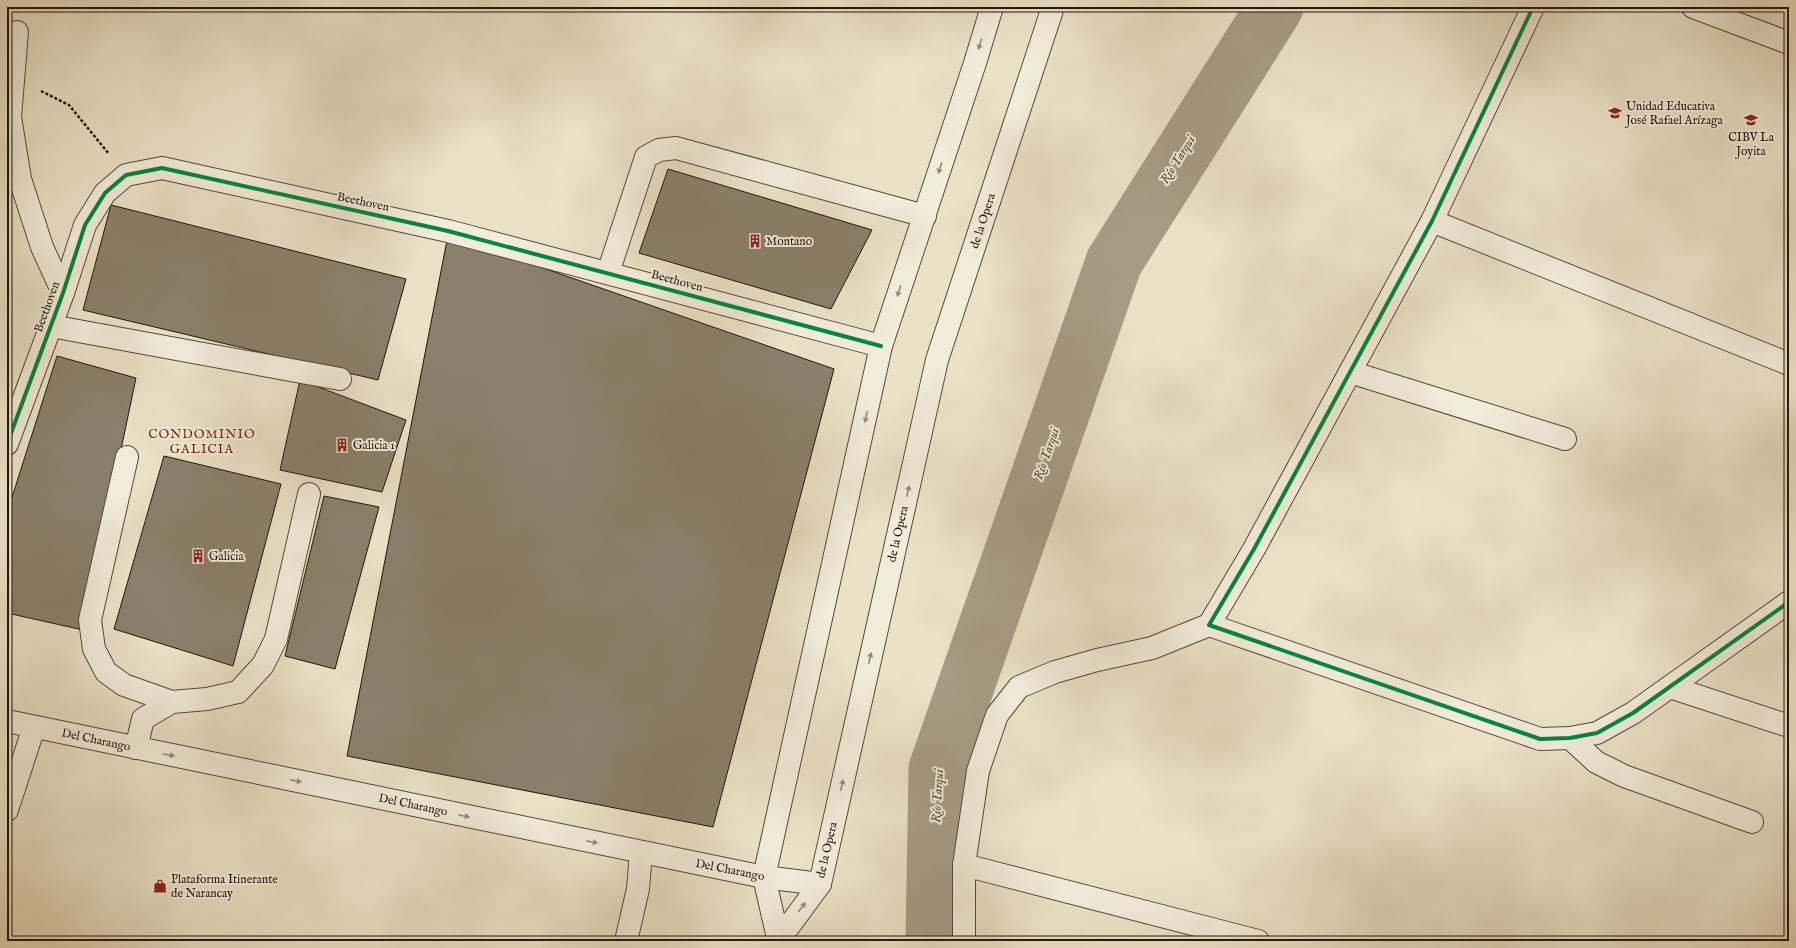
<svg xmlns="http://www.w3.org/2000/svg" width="1796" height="948" viewBox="0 0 1796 948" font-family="'IM FELL English',serif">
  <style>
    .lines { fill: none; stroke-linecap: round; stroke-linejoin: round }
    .river { stroke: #a69c86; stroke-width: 57 }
    .building { fill: #8a806c; stroke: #21150b }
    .minor-casing { stroke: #54483a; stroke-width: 24 }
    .path { stroke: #21150b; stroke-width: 2.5; stroke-dasharray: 3 2; stroke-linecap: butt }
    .minor { stroke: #f2ecda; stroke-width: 22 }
    .cycleway-casing { stroke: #f2ecda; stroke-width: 6 }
    .cycleway { stroke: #00873e; stroke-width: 4 }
    .oneway { fill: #948b7d }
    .labels { text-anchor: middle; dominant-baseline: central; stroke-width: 4; stroke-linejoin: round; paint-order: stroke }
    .poi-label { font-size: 12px; fill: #21150b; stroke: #f2ecda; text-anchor: start }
    .street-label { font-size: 12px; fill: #21150b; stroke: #f2ecda }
    .water-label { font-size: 13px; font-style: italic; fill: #564b3c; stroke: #f2ecda }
    .neighbourhood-label { font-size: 13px; letter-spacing: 1px; fill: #7a1f14; stroke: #f2ecda }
  </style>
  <rect width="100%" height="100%" fill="#ebe2c6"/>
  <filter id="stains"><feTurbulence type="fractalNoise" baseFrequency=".005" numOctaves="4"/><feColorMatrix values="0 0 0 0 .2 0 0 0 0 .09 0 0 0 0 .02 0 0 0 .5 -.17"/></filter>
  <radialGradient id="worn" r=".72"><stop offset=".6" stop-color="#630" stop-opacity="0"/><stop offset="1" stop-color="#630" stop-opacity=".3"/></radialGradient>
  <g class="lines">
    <path class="river" d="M934 941 937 769 1114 262 1275 7"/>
  </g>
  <g class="building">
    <path d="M668 169 872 230 831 309 639 253Z"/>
    <path d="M111 205 406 279 378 380 83 310Z"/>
    <path d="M448 235 834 369 713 827 347 756Z"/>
    <path d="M57 356 136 378 83 630 7 613V513Z"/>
    <path d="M300 380 406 420 382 492 280 470Z"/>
    <path d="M164 456 281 484 233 666 114 629Z"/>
    <path d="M324 496 379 507 335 669 285 656Z"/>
  </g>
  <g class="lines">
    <g class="minor-casing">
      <g id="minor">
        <path d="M1533 7 1432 221 1254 549 1209 625 1540 739 1570 738 1597 733 1633 713 1789 602"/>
        <path d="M1693 7 1789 43"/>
        <path d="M17 32 10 117 20 179 42 247 63 293"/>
        <path d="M1432 221 1789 364"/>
        <path d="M608 273 646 157 659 150 676 148 925 216"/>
        <path d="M51 326 340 379"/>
        <path d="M1350 372 1565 439"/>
        <path d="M7 444 63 293 85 225 105 193 126 175 162 168 448 231 881 346"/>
        <path d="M127 457 90 620 94 649 106 672 124 685 172 702"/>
        <path d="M1670 687 1789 726"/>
        <path d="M7 721 764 877 820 884"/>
        <path d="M1570 738 1596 762 1624 776 1752 822"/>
        <path d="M136 748 143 719 172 702 207 699 238 692 263 665 276 639 309 494"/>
        <path d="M7 810 34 727"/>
        <path d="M964 865 1258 941"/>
        <path d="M778 938 764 877 881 346 975 63 992 7"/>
        <path d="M626 941 638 889 641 852"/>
        <path d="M778 941 820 884 937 360 1053 7"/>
        <path d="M964 941V865L978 771 997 715 1019 687 1055 672 1097 660 1152 648 1209 625"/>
      </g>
    </g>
    <path class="path" d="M41 91 69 105 109 154"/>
    <use href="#minor" class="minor"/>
    <g class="cycleway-casing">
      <g id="cycleway">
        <path d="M1533 7 1432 221 1254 549 1209 625 1540 739 1570 738 1597 733 1633 713 1789 602"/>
        <path d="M7 444 63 293 85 225 105 193 126 175 162 168 448 231 881 346"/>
      </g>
    </g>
    <use href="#cycleway" class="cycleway"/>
  </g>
  <defs><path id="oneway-solid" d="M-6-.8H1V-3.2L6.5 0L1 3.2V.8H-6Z"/></defs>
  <g class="oneway">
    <use href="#oneway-solid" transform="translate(980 44) rotate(107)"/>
    <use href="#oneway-solid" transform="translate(940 168) rotate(108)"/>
    <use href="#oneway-solid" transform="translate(899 291) rotate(108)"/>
    <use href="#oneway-solid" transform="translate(866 417) rotate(102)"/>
    <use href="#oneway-solid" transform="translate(908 491) rotate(-77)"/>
    <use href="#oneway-solid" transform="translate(870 658) rotate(-77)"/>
    <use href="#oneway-solid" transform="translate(169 755) rotate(12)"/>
    <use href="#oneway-solid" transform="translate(296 781) rotate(12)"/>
    <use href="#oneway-solid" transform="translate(842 785) rotate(-77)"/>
    <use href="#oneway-solid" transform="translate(464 816) rotate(12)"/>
    <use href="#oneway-solid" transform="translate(592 842) rotate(12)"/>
    <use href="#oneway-solid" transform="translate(802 907) rotate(-52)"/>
  </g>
  <defs>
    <g id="school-bare" transform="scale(1.08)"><path d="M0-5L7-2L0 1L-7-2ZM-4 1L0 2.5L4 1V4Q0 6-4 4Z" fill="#8f2418" stroke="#f2ecda" stroke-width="2.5" paint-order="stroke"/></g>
    <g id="building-bare" transform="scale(1.08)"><path d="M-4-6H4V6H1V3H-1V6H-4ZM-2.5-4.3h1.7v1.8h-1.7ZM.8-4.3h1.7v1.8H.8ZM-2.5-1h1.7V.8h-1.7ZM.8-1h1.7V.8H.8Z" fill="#8f2418" stroke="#f2ecda" stroke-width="2.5" paint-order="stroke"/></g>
    <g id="shop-bare" transform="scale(1.08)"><path d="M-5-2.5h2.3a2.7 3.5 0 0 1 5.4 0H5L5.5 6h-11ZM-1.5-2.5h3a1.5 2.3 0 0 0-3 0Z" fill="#8f2418" stroke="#f2ecda" stroke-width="2.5" paint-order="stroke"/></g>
  </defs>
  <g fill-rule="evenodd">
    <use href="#school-bare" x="1615" y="113"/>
    <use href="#school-bare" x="1751" y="120"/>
    <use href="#building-bare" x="755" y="241"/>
    <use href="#building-bare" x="342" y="445"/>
    <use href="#building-bare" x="198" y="556"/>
    <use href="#shop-bare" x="160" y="886"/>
  </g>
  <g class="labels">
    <g class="poi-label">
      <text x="1626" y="106">Unidad Educativa<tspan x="1626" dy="14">José Rafael Arízaga</tspan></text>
      <text x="1751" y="137" text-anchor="middle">CIBV La<tspan x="1751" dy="14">Joyita</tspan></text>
      <text x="766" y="241">Montano</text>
      <text x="353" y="445">Galicia 1</text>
      <text x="209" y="556">Galicia</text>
      <text x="171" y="879">Plataforma Itinerante<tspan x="171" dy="14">de Narancay</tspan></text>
    </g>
    <g class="street-label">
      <text transform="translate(363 202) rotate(12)">Beethoven</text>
      <text transform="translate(983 221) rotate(-72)">de la Opera</text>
      <text transform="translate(677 281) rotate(15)">Beethoven</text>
      <text transform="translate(47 307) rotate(-70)">Beethoven</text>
      <text transform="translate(898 534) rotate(-77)">de la Opera</text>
      <text transform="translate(96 740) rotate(12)">Del Charango</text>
      <text transform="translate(413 805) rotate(12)">Del Charango</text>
      <text transform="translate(827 850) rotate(-77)">de la Opera</text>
      <text transform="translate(730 870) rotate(11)">Del Charango</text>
    </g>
    <g class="water-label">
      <text transform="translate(1178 160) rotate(-58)">Río Tarqui</text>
      <text transform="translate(1047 454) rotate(-71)">Río Tarqui</text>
      <text transform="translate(938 796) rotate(-87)">Río Tarqui</text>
    </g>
    <g class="neighbourhood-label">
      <text x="202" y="434">CONDOMINIO<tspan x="202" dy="15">GALICIA</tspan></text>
    </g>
  </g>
  <rect width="1796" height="948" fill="none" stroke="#ebe2c6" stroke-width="24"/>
  <rect x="8" y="8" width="1780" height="932" fill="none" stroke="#21150b" stroke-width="2"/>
  <rect x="12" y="12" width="1772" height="924" fill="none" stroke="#21150b"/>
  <rect width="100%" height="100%" filter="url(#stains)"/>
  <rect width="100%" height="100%" fill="url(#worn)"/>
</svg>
